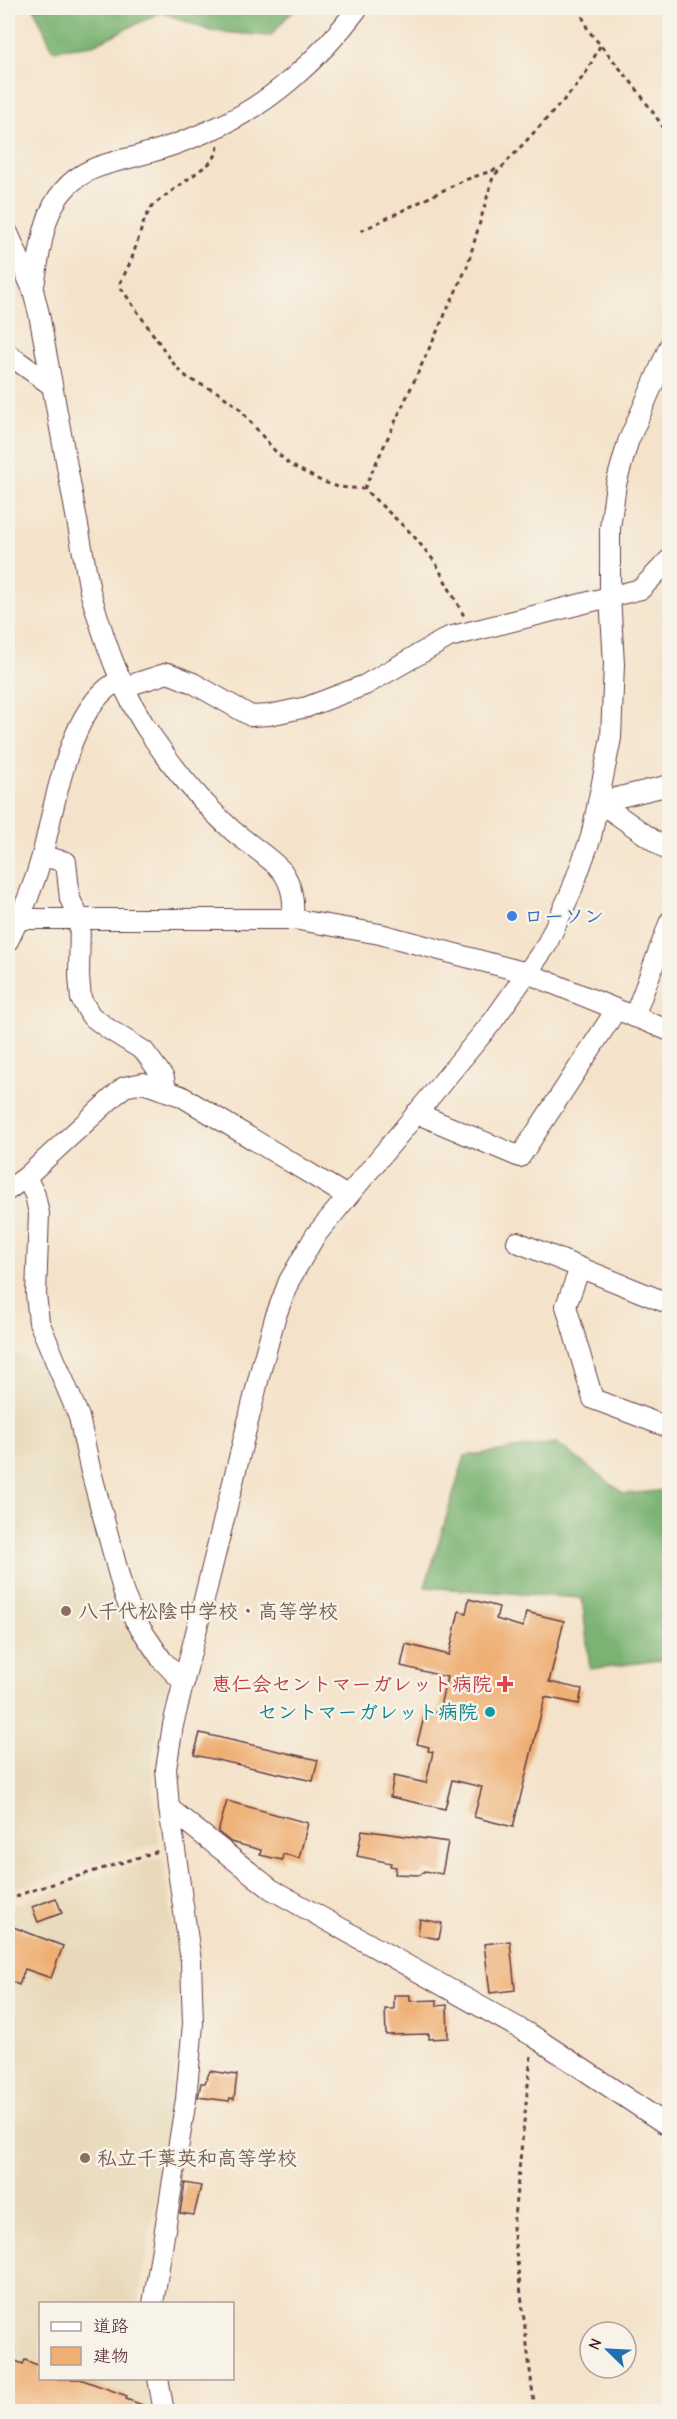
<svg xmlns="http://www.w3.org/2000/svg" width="677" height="2419" viewBox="0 0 677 2419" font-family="'Comic Neue','Klee One',sans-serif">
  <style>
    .built { fill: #e8d9ba }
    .forest { fill: #7ab372; stroke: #62694e; stroke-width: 1.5 }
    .building { fill: #efae72 }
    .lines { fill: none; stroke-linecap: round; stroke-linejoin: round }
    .minor-casing { stroke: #643c43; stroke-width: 22 }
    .path { stroke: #643c43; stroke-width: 3; stroke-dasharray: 4.5 4.5; stroke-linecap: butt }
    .minor { stroke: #fff; stroke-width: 20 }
    .shop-dot { fill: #3f7fe0; stroke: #f7f3e8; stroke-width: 2 }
    .education-dot { fill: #8d6e63; stroke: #f7f3e8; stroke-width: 2 }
    .health-dot { fill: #e0444e; stroke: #f7f3e8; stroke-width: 2 }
    .culture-dot { fill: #0f9aa8; stroke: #f7f3e8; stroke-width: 2 }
    .labels { text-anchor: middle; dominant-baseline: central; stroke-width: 5; stroke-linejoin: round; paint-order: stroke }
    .shop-label { font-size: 20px; font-weight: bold; fill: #366cbe; stroke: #f7f3e8; text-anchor: start }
    .education-label { font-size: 20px; font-weight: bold; fill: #785e54; stroke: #f7f3e8; text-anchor: start }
    .health-label { font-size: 20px; font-weight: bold; fill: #be3a42; stroke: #f7f3e8; text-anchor: end }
    .culture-label { font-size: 20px; font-weight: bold; fill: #0d838f; stroke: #f7f3e8; text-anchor: end }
  </style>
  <rect width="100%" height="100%" fill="#f7f3e8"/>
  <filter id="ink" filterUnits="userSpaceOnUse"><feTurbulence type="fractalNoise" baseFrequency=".0167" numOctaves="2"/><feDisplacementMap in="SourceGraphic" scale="12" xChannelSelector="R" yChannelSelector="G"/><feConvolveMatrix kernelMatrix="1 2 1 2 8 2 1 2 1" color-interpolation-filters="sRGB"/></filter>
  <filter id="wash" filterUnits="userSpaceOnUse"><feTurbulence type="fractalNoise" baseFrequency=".008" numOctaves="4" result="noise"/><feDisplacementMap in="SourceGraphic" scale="24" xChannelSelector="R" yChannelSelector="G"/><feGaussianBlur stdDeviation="1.35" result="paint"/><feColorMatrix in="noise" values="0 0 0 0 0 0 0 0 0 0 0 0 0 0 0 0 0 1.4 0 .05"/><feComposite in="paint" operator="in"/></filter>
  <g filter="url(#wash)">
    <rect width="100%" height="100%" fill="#f4e3ca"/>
    <g class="built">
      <path d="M8 1351 51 1365 74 1418 120 1598 170 1678 153 1755 152 1785 159 1841 157 1844 23 1886 8 1893Z"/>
      <path d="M162 1857 175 1941 179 1989V2036L172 2099 138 2303 40 2304V2378L146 2379 152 2411 8 2412V1908L45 1893Z"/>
    </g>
    <g class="forest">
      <path d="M34 8H295L270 36 211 31 161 12 93 45 53 50Z"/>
      <path d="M557 1443 624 1494 669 1490V1659L590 1669 582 1598 425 1587 465 1456Z"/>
    </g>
    <g id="blocks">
      <g class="building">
        <path d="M469 1599 499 1607 496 1619 523 1627 526 1612 564 1621 549 1682 582 1689 579 1704 545 1697 513 1827 474 1817 482 1787 452 1780 445 1809 390 1797 394 1776 426 1783 433 1752 428 1751 429 1747 417 1744 426 1710 438 1714 447 1677 401 1666 406 1644 449 1655 459 1611 466 1613Z"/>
        <path d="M200 1733 318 1760 313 1781 194 1755Z"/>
        <path d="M227 1801 308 1823 299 1858 283 1854 282 1860 260 1855 261 1850 231 1842 218 1832Z"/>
        <path d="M362 1830 448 1842 442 1874 425 1871 420 1875 395 1874 396 1867 390 1866 391 1863 357 1856Z"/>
        <path d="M56 1898 62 1913 38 1922 32 1907Z"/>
        <path d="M420 1919 442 1923 439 1939 418 1935Z"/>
        <path d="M8 1925 63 1946 51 1978 25 1969 19 1985 8 1980Z"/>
        <path d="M510 1941 515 1990 490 1993 484 1944Z"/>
        <path d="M394 1995H410V2001L437 2000V2006L447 2005 448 2038 429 2039V2034L386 2035 385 2009H394Z"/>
        <path d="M210 2071 237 2075 234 2099 230 2098 229 2101 198 2097 201 2083H205Z"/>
        <path d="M185 2183 201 2186 194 2215 180 2213Z"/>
        <path d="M8 2358 23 2364 25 2360 40 2366V2379H80L127 2396 126 2399 151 2408 152 2412H8Z"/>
      </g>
    </g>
  </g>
  <g filter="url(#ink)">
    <use href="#blocks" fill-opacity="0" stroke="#643c43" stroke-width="1.5"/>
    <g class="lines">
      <g class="minor-casing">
        <g id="minor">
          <path d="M8 233 33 290 39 314 90 591C105 643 123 697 155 741 178 774 203 804 233 831 246 842 272 859 282 871 293 886 294 902 293 919"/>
          <path d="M33 290C40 259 41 216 63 191 84 165 114 163 144 154 167 148 191 139 213 129 270 105 321 57 358 8"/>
          <path d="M8 354 51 385"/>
          <path d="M124 687 168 673 193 683 251 716 269 715 307 707 365 685 449 637 641 589 670 559"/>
          <path d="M599 802 670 852"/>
          <path d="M599 802 670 785"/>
          <path d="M42 856 66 862 70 899 80 920 79 976 81 999 91 1016 110 1030 144 1051 164 1078 166 1090"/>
          <path d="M8 919H293L380 934 527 973 670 1031"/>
          <path d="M8 941C22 914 34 886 42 856 55 806 69 702 121 680"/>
          <path d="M634 1017 670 921"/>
          <path d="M416 1113 520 1157 616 1010"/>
          <path d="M26 1177 35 1195 39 1214 36 1294 39 1322 79 1417 90 1468 124 1594 135 1620 162 1660 184 1683"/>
          <path d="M8 1190 26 1177 124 1087 143 1083 181 1096 347 1196"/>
          <path d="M517 1242 670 1304"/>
          <path d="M580 1268 566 1306 593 1399 670 1428"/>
          <path d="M169 1808 271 1889 533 2036 670 2127"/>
          <path d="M153 2304 186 2099 193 2024 191 1961 169 1808 166 1769 173 1725 262 1365 275 1318 289 1281 315 1236 493 1021 546 946 571 892 591 837 611 738 614 664 610 596V528L616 484 628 442 670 345"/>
          <path d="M158 2378 164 2412"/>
        </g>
      </g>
      <g class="path">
        <path d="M579 8 588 30 636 88 670 137"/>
        <path d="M218 146 217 153 211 162 153 205 145 218 131 261 120 283 121 288 176 367 189 379 219 393 238 407 275 451 289 464 321 481 338 487 364 489 412 534 435 562 464 616"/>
        <path d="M361 231 462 181 500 168"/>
        <path d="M364 489 467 267 493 177 573 90 587 71 600 46"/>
        <path d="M8 1901 27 1892 159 1851"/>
        <path d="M531 2056 513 2227 535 2412"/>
      </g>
      <use href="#minor" class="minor"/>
    </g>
  </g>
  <circle class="shop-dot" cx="512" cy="916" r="6"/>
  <g class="education-dot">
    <circle cx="66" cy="1611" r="6"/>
    <circle cx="85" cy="2158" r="6"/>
  </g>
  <path class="health-dot" d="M502 1675h6v6h6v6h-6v6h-6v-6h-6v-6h6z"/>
  <circle class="culture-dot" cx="490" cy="1712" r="6"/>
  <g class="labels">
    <g class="shop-label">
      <text x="524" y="916">ローソン</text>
    </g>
    <g class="education-label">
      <text x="78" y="1611">八千代松陰中学校・高等学校</text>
      <text x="97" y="2158">私立千葉英和高等学校</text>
    </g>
    <g class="health-label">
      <text x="492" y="1684">恵仁会セントマーガレット病院</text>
    </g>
    <g class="culture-label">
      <text x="478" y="1712">セントマーガレット病院</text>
    </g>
  </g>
  <rect width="677" height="2419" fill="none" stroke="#f7f3e8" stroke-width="30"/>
  <rect x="39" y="2302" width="195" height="78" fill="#f7f3e8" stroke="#b29e9c" stroke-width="1.5"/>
  <rect x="51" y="2322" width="30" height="9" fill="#ffffff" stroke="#b29e9c" stroke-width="1.5"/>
  <text x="93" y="2332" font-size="18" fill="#4a1f2b">道路</text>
  <rect x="51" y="2347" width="30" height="18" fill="#efae72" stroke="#b29e9c" stroke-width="1.5"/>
  <text x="93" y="2362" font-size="18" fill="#4a1f2b">建物</text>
  <g transform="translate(608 2350) rotate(294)"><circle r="28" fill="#f7f3e8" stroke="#b29e9c" stroke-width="1.5"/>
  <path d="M0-4.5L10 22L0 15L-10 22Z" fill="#1f6fb2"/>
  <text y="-9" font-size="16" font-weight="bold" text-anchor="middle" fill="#4a1f2b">N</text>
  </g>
</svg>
